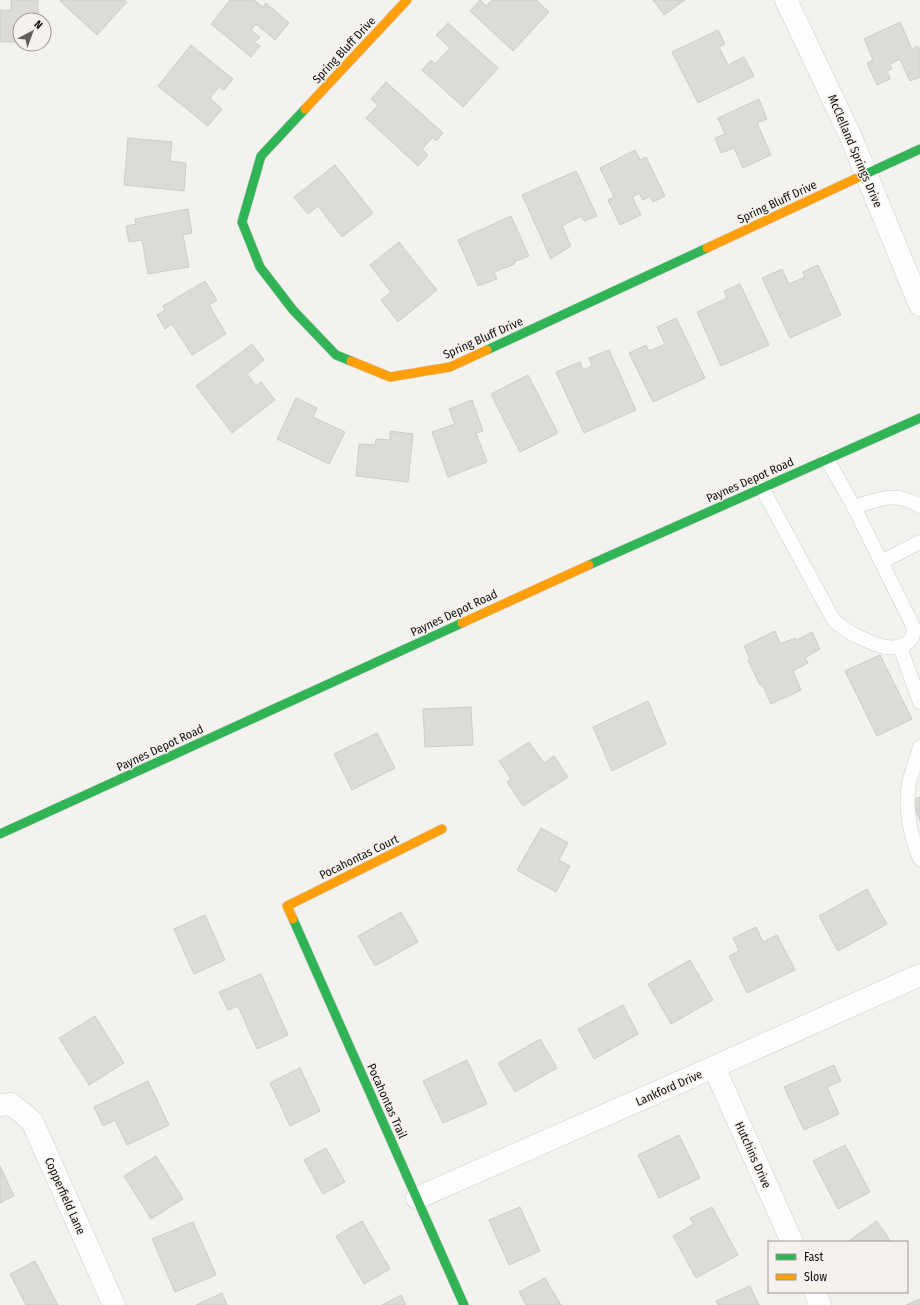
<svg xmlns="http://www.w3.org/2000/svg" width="920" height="1305" viewBox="0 0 920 1305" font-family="'Fira Sans Condensed',sans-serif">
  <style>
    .building { fill: #dcdbd8; stroke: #ceccca }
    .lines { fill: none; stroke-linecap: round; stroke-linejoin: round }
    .lane-casing { stroke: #cfcecc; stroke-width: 15 }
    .street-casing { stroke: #cfcecc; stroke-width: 23 }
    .fast-casing { stroke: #cfcecc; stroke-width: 10 }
    .slow-casing { stroke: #cfcecc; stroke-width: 10 }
    .lane { stroke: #fdfdfd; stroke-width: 14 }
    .street { stroke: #fdfdfd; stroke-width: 22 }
    .fast { stroke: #30b455; stroke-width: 9 }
    .slow { stroke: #ff9f0a; stroke-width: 9 }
    .labels { text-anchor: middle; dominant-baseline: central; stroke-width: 3; stroke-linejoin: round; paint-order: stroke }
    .street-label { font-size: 12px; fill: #141211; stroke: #f5f2ee }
  </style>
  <rect width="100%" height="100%" fill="#f4f2ef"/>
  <g class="building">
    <path d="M11 0H38V20H20V42H0V10H11Z"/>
    <path d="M61 0H124L127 2 97 35 60 1Z"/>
    <path d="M230 0H254L263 7 266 3 289 23 275 40 256 24 251 30 260 37 255 42 260 46 251 57 211 24Z"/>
    <path d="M480 0 486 6 492 0H536L549 12 513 51 470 11Z"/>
    <path d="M653 0H685L664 15Z"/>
    <path d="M900 22 912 49 918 46 920 50V77L910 81 900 59 890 64 892 69 887 71 890 79 877 85 867 63 873 60 864 39Z"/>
    <path d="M448 23 498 68 463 107 422 70 431 60 435 64 450 48 436 35Z"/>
    <path d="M718 30 725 44 719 47 728 65 744 57 754 76 698 103 672 52Z"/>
    <path d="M191 45 233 79 224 90 219 87 210 98 222 109 208 126 158 86Z"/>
    <path d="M386 82 443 133 436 141 433 137 422 149 428 155 418 166 366 118 378 105 371 99Z"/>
    <path d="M759 99 767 119 757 123 771 155 743 168 734 148 721 153 715 138 725 134 718 118Z"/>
    <path d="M128 138 172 142 170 161 186 163 184 191 124 185Z"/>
    <path d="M635 150 640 160 646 157 665 196 653 202 650 196 643 200 639 193 632 197 641 215 620 225 608 200 614 197 600 168Z"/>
    <path d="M335 165 373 213 342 237 318 206 308 214 294 197Z"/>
    <path d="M576 171 597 216 584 221 581 216 562 226 571 246 551 259 522 195Z"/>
    <path d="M188 209 192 233 183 235 189 267 148 274 142 240 129 242 126 226 136 224 135 219Z"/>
    <path d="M511 216 529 256 514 262 515 264 494 272 497 279 478 286 458 240Z"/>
    <path d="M399 242 437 290 398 322 381 300 391 292 370 265Z"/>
    <path d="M818 265 841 315 790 338 762 278 782 269 789 284 805 277 803 272Z"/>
    <path d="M205 281 217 300 209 305 226 334 192 355 172 324 165 329 157 315 165 310 163 306Z"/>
    <path d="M740 284 769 345 721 366 697 312 727 298 724 291Z"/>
    <path d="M676 318 705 378 653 402 629 353 646 345 649 351 665 344 657 327Z"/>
    <path d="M252 344 264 360 247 374 256 386 261 382 275 400 232 433 196 386Z"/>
    <path d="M609 350 636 410 584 433 556 372 580 362 583 370 592 366 589 358Z"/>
    <path d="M528 375 558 433 520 452 491 394Z"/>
    <path d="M296 398 317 408 313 417 345 432 329 464 277 439Z"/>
    <path d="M472 400 483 431 476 433 487 462 448 477 432 432 455 424 449 409Z"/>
    <path d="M390 431 413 434 408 482 356 476 359 444 375 445 376 439 390 440Z"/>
    <path d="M775 631 780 644 795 638 797 640 812 632 820 649 805 658 808 663 793 671 801 690 771 704 762 684 760 685 748 660 750 659 744 646Z"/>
    <path d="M880 655 912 719 877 736 845 671Z"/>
    <path d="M648 701 666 744 612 771 593 727Z"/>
    <path d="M471 707 473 745 425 747 423 709Z"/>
    <path d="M377 733 395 768 352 790 334 754Z"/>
    <path d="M529 742 544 763 554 756 568 777 523 806 507 782 511 779 499 761Z"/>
    <path d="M920 797V821L912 800Z"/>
    <path d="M541 828 568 843 559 860 570 866 556 892 517 870Z"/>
    <path d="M867 889 887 924 838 951 819 916Z"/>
    <path d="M401 912 418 942 375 966 358 936Z"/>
    <path d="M205 915 225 960 194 974 174 929Z"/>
    <path d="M756 927 763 942 777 935 795 970 747 993 729 956 739 951 733 938Z"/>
    <path d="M690 960 713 1000 671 1024 648 984Z"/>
    <path d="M261 974 288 1035 257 1049 238 1006 228 1010 219 992Z"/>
    <path d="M623 1005 638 1034 594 1059 578 1029Z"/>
    <path d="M95 1016 124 1063 89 1085 59 1038Z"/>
    <path d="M540 1039 557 1068 515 1092 498 1063Z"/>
    <path d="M467 1060 487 1104 443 1123 423 1081Z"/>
    <path d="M834 1065 841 1081 827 1087 839 1114 804 1130 784 1087Z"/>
    <path d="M300 1068 320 1111 290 1126 270 1083Z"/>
    <path d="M148 1081 169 1125 127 1145 115 1120 103 1126 94 1107Z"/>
    <path d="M679 1135 700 1178 659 1198 638 1155Z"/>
    <path d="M845 1145 870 1192 838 1209 813 1161Z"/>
    <path d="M326 1148 345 1182 323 1194 304 1160Z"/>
    <path d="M156 1156 183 1199 151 1219 124 1176Z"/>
    <path d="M0 1166 14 1196 0 1203Z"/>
    <path d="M520 1207 540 1251 509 1265 489 1220Z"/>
    <path d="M712 1207 738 1255 696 1278 673 1236 694 1224 690 1218Z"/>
    <path d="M362 1221 390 1269 364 1284 336 1236Z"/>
    <path d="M877 1221 891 1242H851L850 1240Z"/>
    <path d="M193 1222 216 1275 175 1292 152 1239Z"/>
    <path d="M35 1261 58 1305H26L10 1274Z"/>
    <path d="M545 1278 561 1305H526L519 1292Z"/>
    <path d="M750 1286 759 1305H718L716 1301Z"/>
    <path d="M222 1293 227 1305H196Z"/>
    <path d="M401 1295 406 1305H382Z"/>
    <path d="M920 1299V1305H906Z"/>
  </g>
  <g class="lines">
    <g class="lane-casing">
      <g id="lane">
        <path d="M762 488 833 619C841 628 849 632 859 637 874 644 891 653 907 643 913 639 914 633 913 626L854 507 827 459"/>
        <path d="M854 507C879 499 895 491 920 506"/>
        <path d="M881 562 920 542"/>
        <path d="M900 647 920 702"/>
        <path d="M920 747C917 758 912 771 909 783 905 808 910 836 920 859"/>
      </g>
    </g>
    <g class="street-casing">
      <g id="street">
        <path d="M786 0 850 135 920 305"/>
        <path d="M714 1067 792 1242"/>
        <path d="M0 1105 11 1104 32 1121 114 1305"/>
        <path d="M417 1198 714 1067 920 975"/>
        <path d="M815 1292 820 1305"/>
      </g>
    </g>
    <g class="fast-casing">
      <g id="fast">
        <path d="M305 109 261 156 242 222 260 267 293 310 336 355 351 361"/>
        <path d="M857 178 920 149"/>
        <path d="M487 350 707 248"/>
        <path d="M589 565 920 418"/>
        <path d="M0 834 462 623"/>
        <path d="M293 919 464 1305"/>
      </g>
    </g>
    <g class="slow-casing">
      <g id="slow">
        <path d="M305 109 407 0"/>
        <path d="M707 248 857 178"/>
        <path d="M351 361 390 377 450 367 487 350"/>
        <path d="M462 623 589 565"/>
        <path d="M293 919 287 906 442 829"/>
      </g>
    </g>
    <use href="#lane" class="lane"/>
    <use href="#street" class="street"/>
    <use href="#fast" class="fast"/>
    <use href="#slow" class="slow"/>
  </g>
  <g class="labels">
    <g class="street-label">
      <text transform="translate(344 50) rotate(-47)">Spring Bluff Drive</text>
      <text transform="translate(855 151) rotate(67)">McClelland Springs Drive</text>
      <text transform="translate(777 202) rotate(-25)">Spring Bluff Drive</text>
      <text transform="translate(483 338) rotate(-24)">Spring Bluff Drive</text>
      <text transform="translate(750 480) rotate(-24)">Paynes Depot Road</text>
      <text transform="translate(454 613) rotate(-25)">Paynes Depot Road</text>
      <text transform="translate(160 748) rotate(-25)">Paynes Depot Road</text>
      <text transform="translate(359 857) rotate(-26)">Pocahontas Court</text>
      <text transform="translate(669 1088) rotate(-24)">Lankford Drive</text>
      <text transform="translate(387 1101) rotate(66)">Pocahontas Trail</text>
      <text transform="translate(753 1155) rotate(66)">Hutchins Drive</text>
      <text transform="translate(65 1196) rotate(66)">Copperfield Lane</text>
    </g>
  </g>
  <rect x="768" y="1241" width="140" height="52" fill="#f5f2ee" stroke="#9b9896"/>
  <rect x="776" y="1254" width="20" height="6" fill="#30b455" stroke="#9b9896"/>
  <text x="804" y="1261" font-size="12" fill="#141211">Fast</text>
  <rect x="776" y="1274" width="20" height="6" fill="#ff9f0a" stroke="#9b9896"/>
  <text x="804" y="1281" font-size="12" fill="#141211">Slow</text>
  <g transform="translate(32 32) rotate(41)"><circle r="19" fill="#f5f2ee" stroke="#9b9896"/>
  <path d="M0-3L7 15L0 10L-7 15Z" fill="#62605f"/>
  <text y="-6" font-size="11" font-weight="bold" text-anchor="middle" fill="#141211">N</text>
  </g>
</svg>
